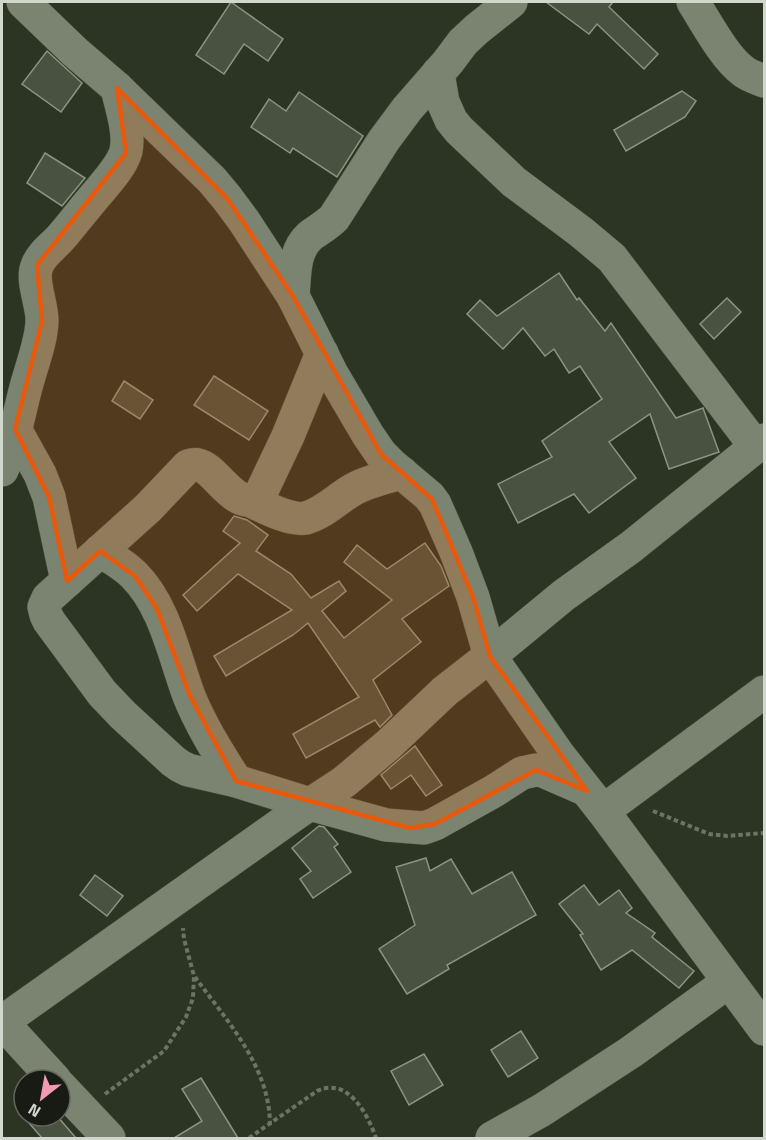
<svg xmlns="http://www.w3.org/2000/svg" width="766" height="1140" viewBox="0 0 766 1140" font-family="'Titillium Web',sans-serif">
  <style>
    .building { fill: #495240; stroke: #8a9480; stroke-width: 1.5 }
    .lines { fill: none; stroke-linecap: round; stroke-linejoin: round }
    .minor-casing { stroke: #4a5042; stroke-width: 34 }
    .path { stroke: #6c7364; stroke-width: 4; stroke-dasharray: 4.5 3; stroke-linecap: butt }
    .minor { stroke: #7b8470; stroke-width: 33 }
    .marked { fill: #e8590c; fill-opacity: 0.2; stroke: #e8590c; stroke-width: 4.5; stroke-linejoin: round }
  </style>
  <rect width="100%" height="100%" fill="#2c3423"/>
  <g class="building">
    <path d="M231 2 283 39 268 61 244 44 224 74 196 55Z"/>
    <path d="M546 2H613L609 7 658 54 644 69 597 24 589 34Z"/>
    <path d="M47 51 82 83 61 112 22 84Z"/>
    <path d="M682 91 696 101 685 117 626 151 614 130Z"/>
    <path d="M299 92 363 136 337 177 293 148 290 153 251 127 269 99 286 111Z"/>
    <path d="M45 153 85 178 62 206 27 183Z"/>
    <path d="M559 273 577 300 579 298 605 331 611 323 676 418 703 408 719 452 669 469 650 414 609 442 636 478 589 513 574 494 518 523 498 484 552 457 542 441 602 399 580 366 569 373 554 349 545 356 523 328 503 349 467 314 480 300 497 316Z"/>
    <path d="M727 298 741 312 714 339 700 324Z"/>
    <path d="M214 376 268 411 249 440 194 405Z"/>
    <path d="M124 381 153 400 140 419 112 401Z"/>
    <path d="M234 516 247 520 268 535 256 551 291 574 311 598 339 581 346 591 322 611 344 638 392 600 344 562 357 545 387 569 425 543 441 566 449 586 402 619 421 642 373 680 392 715 380 727 375 720 306 758 293 734 359 697 308 623 293 635 226 676 214 656 292 610 238 574 197 611 183 595 240 543 223 531Z"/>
    <path d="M415 746 442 785 426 796 411 775 391 789 381 775Z"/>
    <path d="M319 826 324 827 338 844 334 847 351 872 313 898 300 879 311 871 292 848Z"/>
    <path d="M426 858 430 871 451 859 472 894 512 872 536 915 447 965 449 969 407 994 379 949 415 925 396 867Z"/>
    <path d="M95 875 123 896 107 916 80 895Z"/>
    <path d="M584 885 599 905 619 890 632 908 626 913 655 933 652 937 694 971 679 988 632 950 601 970 580 935 583 934 559 904Z"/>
    <path d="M521 1031 538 1058 508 1077 491 1050Z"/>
    <path d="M424 1054 443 1085 409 1105 391 1071Z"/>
    <path d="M201 1078 238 1138H174L202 1121 182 1089Z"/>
    <path d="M23 1116H57L76 1138H42Z"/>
  </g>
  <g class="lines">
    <g class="minor-casing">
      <g id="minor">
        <path d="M23 2 75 52 117 88 212 180 227 198 244 221 293 296 331 372 368 435 381 454 391 464 429 496 435 504 456 552 473 597 490 656 558 754 603 811 764 1029"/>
        <path d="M693 2C706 22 724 57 743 71 749 76 757 78 764 81"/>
        <path d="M438 73 443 102 451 120 459 130 514 182 581 232 612 258 756 447"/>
        <path d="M293 296C295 276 293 251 310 236 318 230 327 225 334 218L384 140 407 109 448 62 463 42 477 29 511 2"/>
        <path d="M322 353 288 436 260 495C236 515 217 468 198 465 195 464 191 465 188 466L148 508 48 598 44 607 46 615 49 621 102 693 123 715 173 761 180 766 188 770 236 781 310 804 386 825 424 828 435 824 494 791 522 773 536 770 543 771 582 788"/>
        <path d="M15 429 40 474 49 497 67 581"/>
        <path d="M2 470C14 445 18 417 25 391 30 370 42 341 42 320 42 304 31 280 37 266 41 254 55 245 63 235 74 222 84 209 95 196 105 184 122 166 126 151 130 131 121 107 117 88"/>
        <path d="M249 500C264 507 290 521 306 518 324 513 338 498 354 489 369 481 386 477 402 473"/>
        <path d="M100 551C112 558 124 565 134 575 165 606 174 656 189 696 201 726 219 754 236 781"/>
        <path d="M603 811 764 692"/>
        <path d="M2 1022 298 812 344 782 388 745 445 691 490 656 564 595 631 547 764 440"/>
        <path d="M2 1022 55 1080"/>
        <path d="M60 1086 109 1138"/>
        <path d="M492 1138 542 1110 631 1052 728 982"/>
      </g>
    </g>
    <g class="path">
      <path d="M653 811 709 834 727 836 764 833"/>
      <path d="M195 977C227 1021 270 1067 270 1125"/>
      <path d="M105 1094 164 1051 186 1017 193 998 194 976 184 939 183 928"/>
      <path d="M249 1138 317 1091C348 1076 368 1115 376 1138"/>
    </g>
    <use href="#minor" class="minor"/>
  </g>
  <path class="marked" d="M117 88 227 198 293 296 381 454 432 499 473 597 490 656 587 791 536 770 435 824 410 828 236 781 190 696 157 609 135 576 100 551 67 581 49 497 15 429 42 321 37 265 126 153Z"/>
  <rect width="766" height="1140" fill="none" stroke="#d2d7cc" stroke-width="6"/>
  <g transform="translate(42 1098) rotate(211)"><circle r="28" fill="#171b13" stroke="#62665d" stroke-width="1.5"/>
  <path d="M0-4.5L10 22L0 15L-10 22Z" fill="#f19ab3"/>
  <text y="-9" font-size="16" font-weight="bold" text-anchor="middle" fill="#d2d7cc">N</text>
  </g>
</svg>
